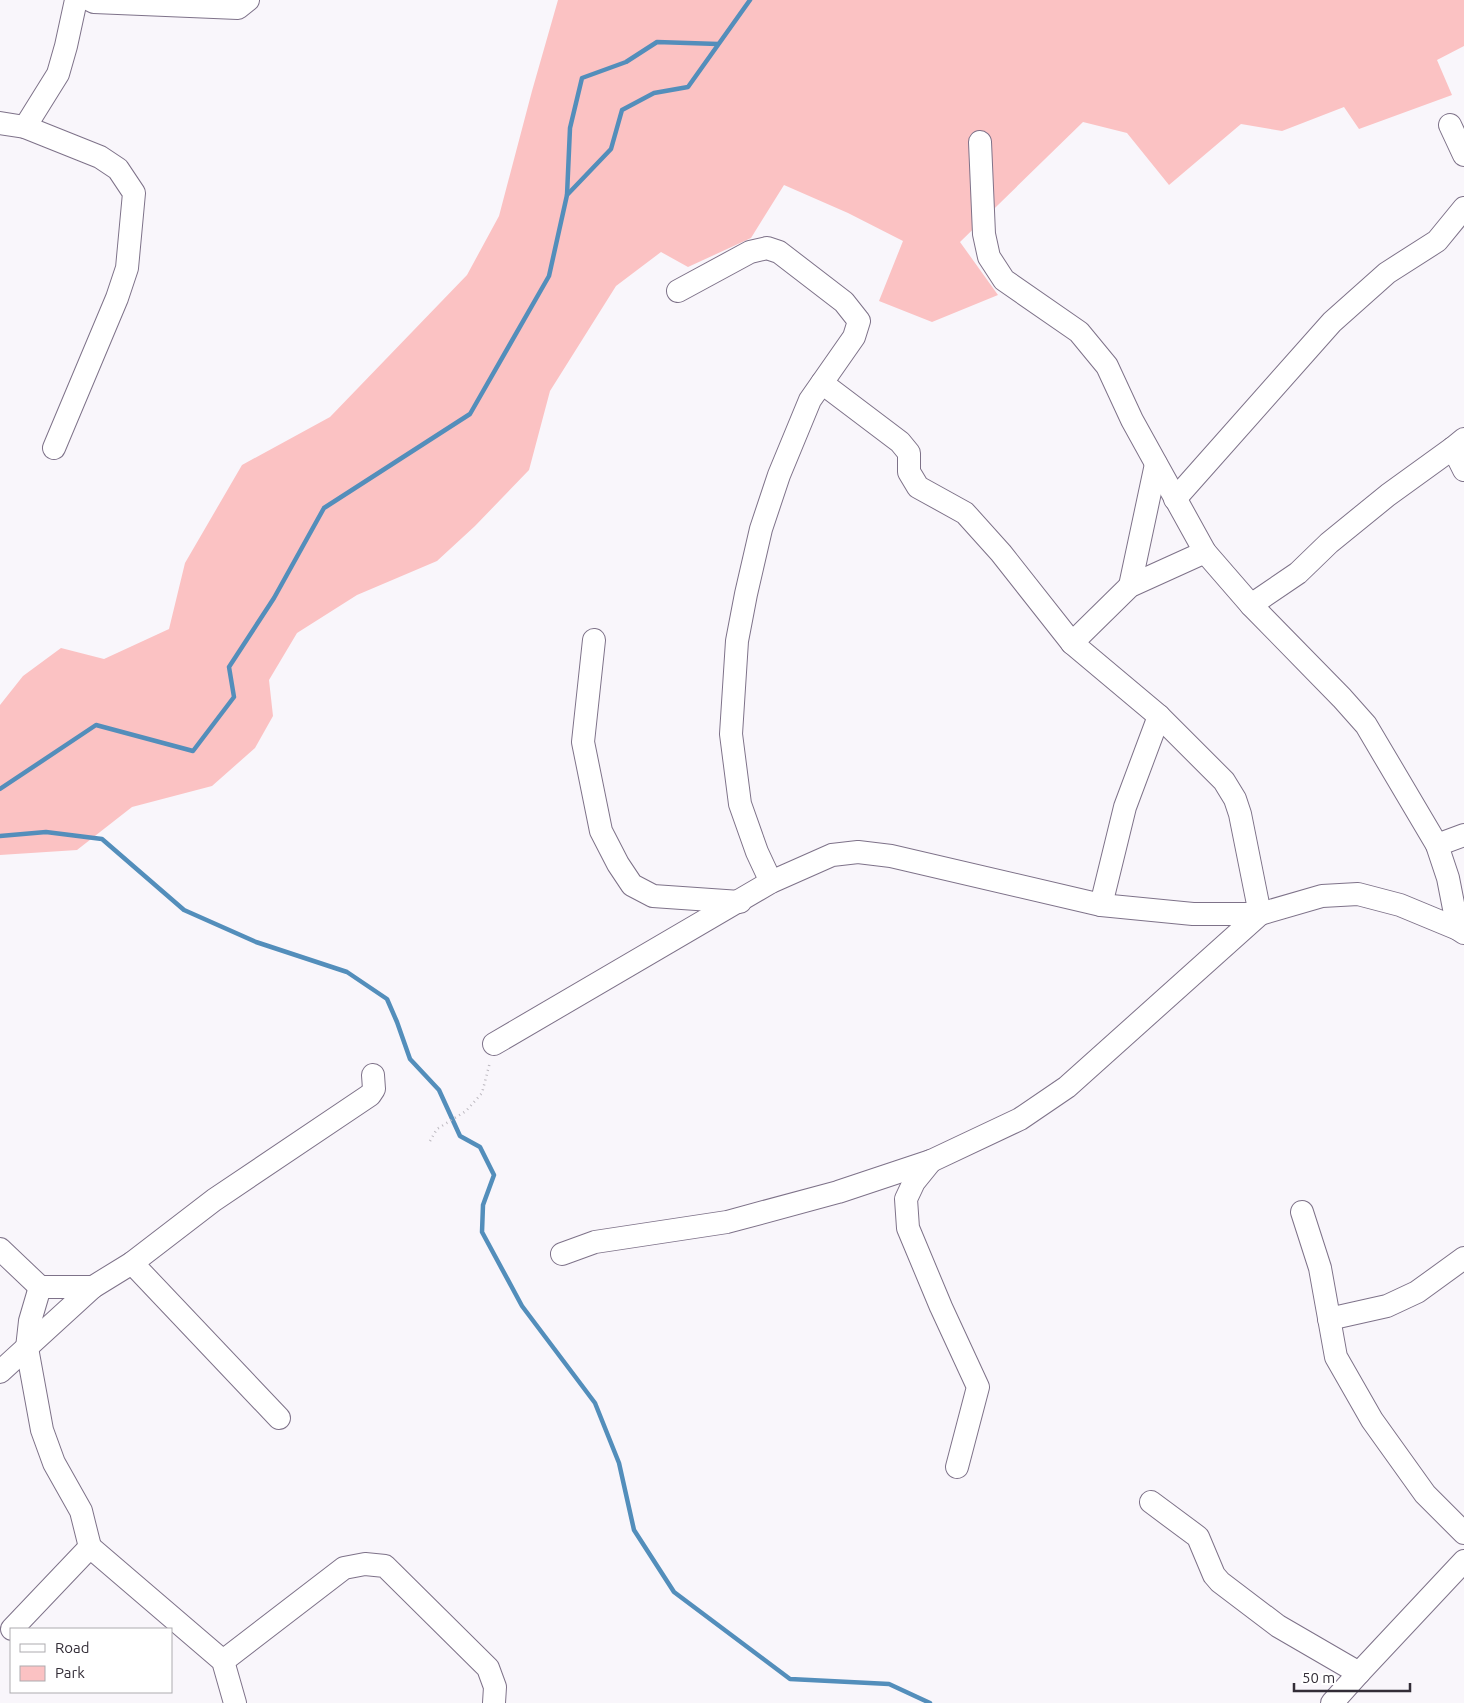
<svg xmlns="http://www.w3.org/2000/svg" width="1464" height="1703" viewBox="0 0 1464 1703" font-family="Ubuntu,sans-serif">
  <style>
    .green { fill: #fbc2c3 }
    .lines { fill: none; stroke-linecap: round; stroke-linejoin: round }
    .stream { stroke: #538ebb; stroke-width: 4.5 }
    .minor-casing { stroke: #7e7289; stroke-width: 24 }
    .path { stroke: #bcb8bf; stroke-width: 2.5; stroke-dasharray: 1 4; stroke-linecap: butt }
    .minor { stroke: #fff; stroke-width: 22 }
  </style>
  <rect width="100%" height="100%" fill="#f9f6fb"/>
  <path class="green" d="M558 0H1464V46L1437 60 1452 95 1359 129 1344 107 1282 131 1241 124 1169 185 1127 133 1083 122 960 242 998 295 932 322 879 301 903 241 848 213 784 185 751 238 688 267 661 252 616 286 550 391 529 470 475 526 437 561 357 595 297 633 269 680 273 716 255 748 212 786 132 807 77 850 0 855V705L23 676 61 648 104 659 169 629 185 563 242 465 330 417 467 275 499 216 532 91Z"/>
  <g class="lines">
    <g class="stream">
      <path d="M567 195 570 128 582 78 626 62 657 42 718 44"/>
      <path d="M0 789 96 725 193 751 234 697 229 667 274 598 324 508 470 414 549 276 567 195 611 149 622 110 654 93 688 87 750 0"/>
      <path d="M0 836 46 832 102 839 184 910 256 942 347 972 387 999 397 1022 410 1059 439 1090 460 1136 480 1147 494 1175 483 1205 482 1232 522 1306 595 1403 619 1463 634 1530 674 1592 790 1679 889 1684 930 1703"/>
    </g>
    <g class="minor-casing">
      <g id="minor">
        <path d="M90 0 94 2 238 8 248 0"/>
        <path d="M0 123 25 127 100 157 118 169 134 193 127 268 117 298 54 448"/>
        <path d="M1450 125 1464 155"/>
        <path d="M25 127 58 74 66 46 76 0"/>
        <path d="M980 142 984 234 989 257 1004 280 1079 332 1107 366 1132 420 1205 552 1251 605 1342 698 1366 725 1437 845 1448 878 1458 929"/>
        <path d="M678 291 750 252 767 248 779 252 844 302 859 321 854 337 810 400 779 475 761 529 746 594 737 641 731 734 740 804 757 852 771 882"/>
        <path d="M1453 448 1464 470"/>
        <path d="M1175 499 1332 322 1387 273 1437 241 1464 208"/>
        <path d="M1130 586 1156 464"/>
        <path d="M1251 605 1298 573 1329 543 1388 495 1453 448 1464 439"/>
        <path d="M594 640 583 742 601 831 618 864 632 885 653 896 740 902"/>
        <path d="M1072 643 1130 586 1205 552"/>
        <path d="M1437 845 1464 835"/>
        <path d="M1101 905 1125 807 1159 716"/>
        <path d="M494 1044 771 882 832 855 858 852 891 856 1101 905 1193 914H1260L1322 896 1358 894 1400 905 1458 929 1464 933"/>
        <path d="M931 1161 914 1182 906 1199 908 1228 941 1307 978 1387 957 1467"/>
        <path d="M1302 1212 1320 1268 1336 1357 1372 1420 1425 1494 1464 1533"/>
        <path d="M0 1249 40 1287H93"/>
        <path d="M562 1254 595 1242 727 1222 838 1192 931 1161 1020 1119 1067 1087 1260 914 1240 814 1235 799 1224 781 1159 716 1072 643 1001 553 965 513 918 487 909 472V453L900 442 822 383"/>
        <path d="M132 1263 279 1418"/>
        <path d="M40 1287 30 1321 27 1348 42 1430 54 1463 81 1511 90 1547"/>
        <path d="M1329 1319 1387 1306 1417 1292 1464 1258"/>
        <path d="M0 1372 93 1287 132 1263 214 1200 370 1095 374 1089 373 1075"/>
        <path d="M1151 1502 1198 1537 1214 1575 1220 1582 1278 1626 1359 1673"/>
        <path d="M12 1629 90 1547 223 1661 235 1703"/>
        <path d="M223 1661 344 1568 365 1564 385 1566 488 1668 495 1687 494 1703"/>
        <path d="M1332 1703 1359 1673 1464 1561"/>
      </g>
    </g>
    <path class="path" d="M430 1141 437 1129 466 1111 482 1093 490 1062"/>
    <use href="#minor" class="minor"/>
  </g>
  <rect x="10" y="1628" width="162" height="65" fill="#ffffff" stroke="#adabaf"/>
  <rect x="20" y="1644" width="25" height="8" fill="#ffffff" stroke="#adabaf"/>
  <text x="55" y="1653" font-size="15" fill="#332d37">Road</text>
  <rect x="20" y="1666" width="25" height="15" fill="#fbc2c3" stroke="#adabaf"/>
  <text x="55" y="1678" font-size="15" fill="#332d37">Park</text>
  <path d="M1294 1683v8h116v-8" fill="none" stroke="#332d37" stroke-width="2.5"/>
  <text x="1302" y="1683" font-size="15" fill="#332d37" stroke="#ffffff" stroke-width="4" paint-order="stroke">50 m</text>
</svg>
